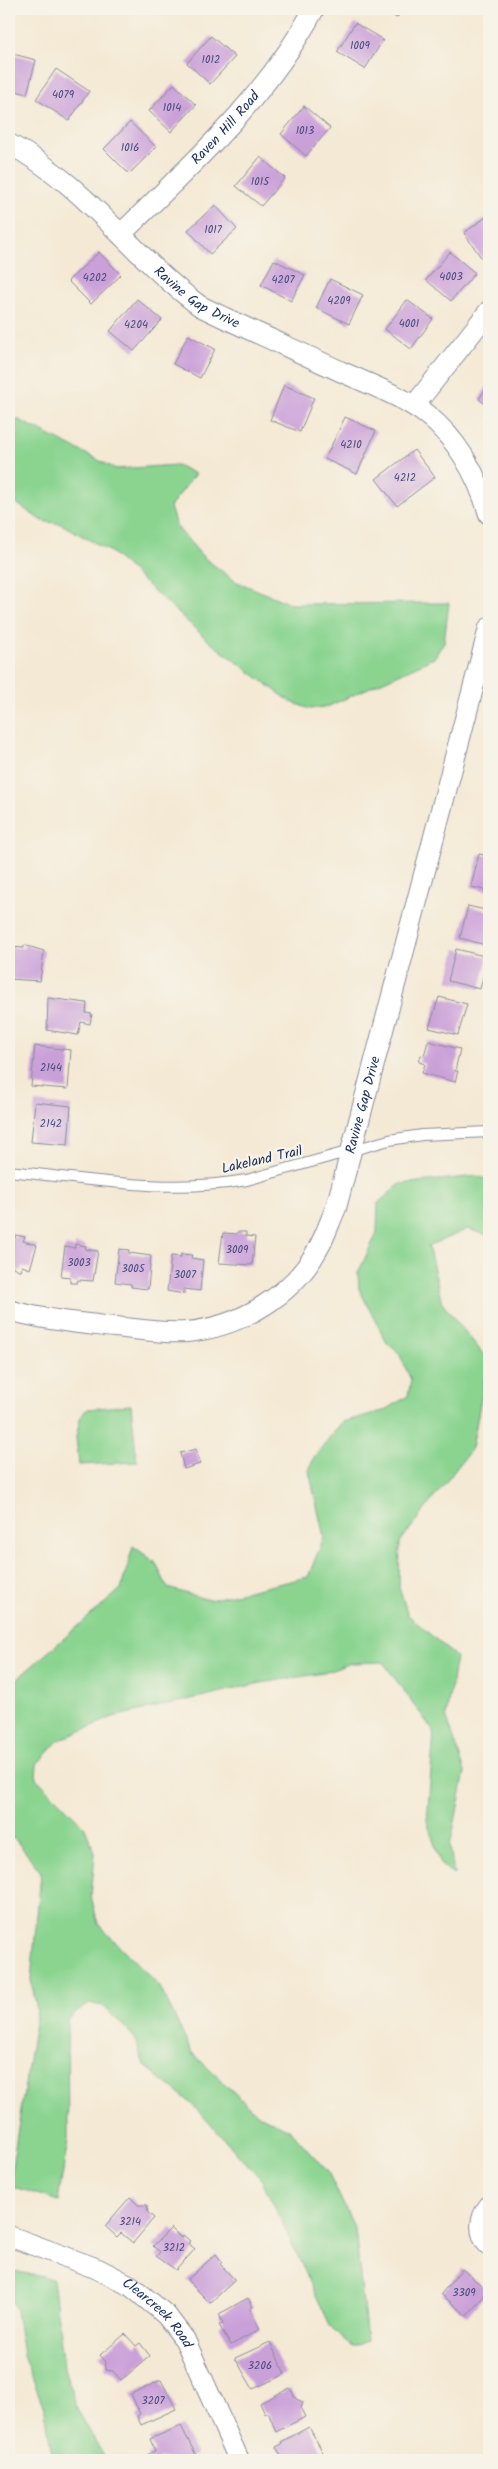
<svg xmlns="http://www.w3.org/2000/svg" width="498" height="2469" viewBox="0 0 498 2469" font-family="Kalam,sans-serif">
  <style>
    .green { fill: #8ad490; stroke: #528277 }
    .building { fill: #caa0d9 }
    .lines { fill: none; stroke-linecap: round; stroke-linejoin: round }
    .lane-casing { stroke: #888c99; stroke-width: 12 }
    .street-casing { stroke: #888c99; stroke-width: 22 }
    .lane { stroke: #fff; stroke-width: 10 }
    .street { stroke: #fff; stroke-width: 20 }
    .labels { text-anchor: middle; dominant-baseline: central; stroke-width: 5; stroke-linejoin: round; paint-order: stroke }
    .number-label { font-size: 11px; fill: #474b7d }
    .street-label { font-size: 14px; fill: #1b2f5e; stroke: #f7f3e8 }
  </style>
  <rect width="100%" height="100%" fill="#f7f3e8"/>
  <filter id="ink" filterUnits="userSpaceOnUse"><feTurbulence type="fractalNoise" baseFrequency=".02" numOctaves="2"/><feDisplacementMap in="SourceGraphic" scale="10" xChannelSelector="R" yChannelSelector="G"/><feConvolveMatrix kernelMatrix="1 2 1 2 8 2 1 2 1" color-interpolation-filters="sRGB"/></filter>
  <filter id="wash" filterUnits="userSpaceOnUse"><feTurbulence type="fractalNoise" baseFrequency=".0096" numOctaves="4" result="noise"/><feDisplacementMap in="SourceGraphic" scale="20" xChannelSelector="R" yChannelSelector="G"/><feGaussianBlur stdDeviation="1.12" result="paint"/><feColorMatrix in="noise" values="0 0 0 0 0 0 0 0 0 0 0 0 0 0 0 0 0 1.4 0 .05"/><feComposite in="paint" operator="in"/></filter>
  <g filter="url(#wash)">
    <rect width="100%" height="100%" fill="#f4e9d4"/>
    <g class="green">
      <path d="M9 415 116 469 177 465 195 474 170 507 176 526 203 557 235 581 291 604 449 603 444 642 434 658 329 706 310 709 291 702 211 643 111 552 61 524 42 521 9 498Z"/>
      <path d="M477 1176 489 1180V1236L468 1229 428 1246 442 1303 488 1360 472 1448 400 1542 399 1588 408 1615 456 1657 446 1716 465 1772 450 1846 454 1875 441 1864 427 1821 434 1732 383 1662 351 1663 324 1673 261 1683 113 1717 58 1741 37 1764 36 1778 84 1826 95 1853 91 1896 98 1924 160 1987 192 2053 257 2114 291 2131 328 2172 355 2229 367 2341 352 2347 331 2327 262 2180 191 2103 144 2065 134 2037 103 2006 89 2003 67 2020 68 2140 58 2201 9 2185 37 2010 31 1980 41 1872 15 1839 9 1837V1686L121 1589 133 1546 155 1562 168 1588 209 1600 308 1577 324 1537 309 1471 314 1457 342 1422 383 1411 408 1396 411 1380 399 1353 387 1343 359 1289 358 1273 377 1233 378 1203 400 1184Z"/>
      <path d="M131 1405 137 1462 79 1465 76 1437 81 1415 88 1409Z"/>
      <path d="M9 2270 53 2279 64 2368 77 2409 106 2460H53L45 2410 23 2355 16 2310 9 2294Z"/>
    </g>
    <g id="blocks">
      <g class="building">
        <path d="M380 9H402L397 18Z"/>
        <path d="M355 23 383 40 365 69 337 52Z"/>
        <path d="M211 36 235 57 210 84 187 63Z"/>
        <path d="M9 53 36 60 27 94 9 89Z"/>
        <path d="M56 69 89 91 69 121 36 99Z"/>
        <path d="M174 84 196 105 171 132 149 111Z"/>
        <path d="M304 106 330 128 306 156 281 134Z"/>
        <path d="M130 122 156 147 129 174 104 149Z"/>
        <path d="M260 157 285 178 261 206 236 186Z"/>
        <path d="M215 205 237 229 210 254 188 230Z"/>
        <path d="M489 215V255L483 260 464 233Z"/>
        <path d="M99 252 121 275 91 304 68 281Z"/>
        <path d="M450 252 475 273 451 301 426 280Z"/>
        <path d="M274 260 305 275 291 301 261 285Z"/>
        <path d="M330 279 363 295 349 324 316 308Z"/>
        <path d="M137 299 162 320 134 351 110 331Z"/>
        <path d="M407 300 433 319 411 349 385 329Z"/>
        <path d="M188 335 215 349 200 378 173 364Z"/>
        <path d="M489 384V407L479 399Z"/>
        <path d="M284 385 314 398 300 432 270 420Z"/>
        <path d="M345 417 376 431 357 474 325 459Z"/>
        <path d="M414 450 435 477 397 506 376 479Z"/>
        <path d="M479 854 489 856V891L471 887Z"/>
        <path d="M468 906 489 911V946L460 938Z"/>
        <path d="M24 945 44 951 40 981 9 979 11 947 24 948Z"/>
        <path d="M456 949 488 957 480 989 448 981Z"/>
        <path d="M439 997 467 1004 458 1035 429 1028Z"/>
        <path d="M48 998 87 1003 86 1013 92 1014 90 1024 81 1022 78 1035 47 1030Z"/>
        <path d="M428 1041 460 1049 455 1071H458L455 1082 422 1073 425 1064 419 1062 421 1055 424 1056Z"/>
        <path d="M35 1046 71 1050 68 1089 31 1086Z"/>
        <path d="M35 1102 71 1106 68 1145 31 1142Z"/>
        <path d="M237 1232H246V1236L255 1237 252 1265 219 1263 223 1233 237 1234Z"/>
        <path d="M16 1235 25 1237 23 1241 37 1245 30 1269 22 1266 21 1271 9 1265V1236L15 1238Z"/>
        <path d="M75 1244 86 1246 85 1249 98 1251 93 1281 78 1280 77 1283H70V1277L61 1276 65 1246 75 1248Z"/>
        <path d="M119 1249 129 1250V1253L151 1256 148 1289 131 1287V1284L115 1282Z"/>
        <path d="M181 1254 192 1255 191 1258 203 1260 200 1291 184 1289V1294L167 1291 171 1256 181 1257Z"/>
        <path d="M196 1449 200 1464 184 1469 180 1453Z"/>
        <path d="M130 2197 138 2205H147L148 2213 154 2218 133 2243 121 2233 117 2237 105 2226Z"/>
        <path d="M171 2228 181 2238 183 2235 190 2241 188 2243 195 2249 176 2270 156 2256 160 2252 153 2246Z"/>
        <path d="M216 2254 222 2262 220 2264 235 2280 210 2303 187 2280Z"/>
        <path d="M462 2269 488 2291 467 2316 441 2294Z"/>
        <path d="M248 2298 253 2307 250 2309 260 2329 231 2345 219 2325 223 2323 219 2314Z"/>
        <path d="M125 2334 136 2346 140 2343 150 2356 121 2380 113 2371 105 2370 106 2362 100 2355Z"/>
        <path d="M270 2342 285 2374 253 2389 235 2358Z"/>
        <path d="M161 2380 176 2409 141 2425 137 2416 140 2414 131 2394Z"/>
        <path d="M290 2388 296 2399 303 2402 301 2409 305 2417 276 2432 268 2412 265 2414 260 2403Z"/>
        <path d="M181 2426 196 2455 183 2460H149L147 2455 155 2451 150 2439Z"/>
        <path d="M309 2427 326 2458 322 2460H284L276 2447 282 2444 281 2442Z"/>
      </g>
    </g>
  </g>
  <g filter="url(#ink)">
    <use href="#blocks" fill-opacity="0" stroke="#888c99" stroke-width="1"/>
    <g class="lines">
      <g class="lane-casing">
        <path id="lane" d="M9 1171C88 1179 168 1194 247 1180L389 1140 422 1135 489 1132"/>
      </g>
      <g class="street-casing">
        <g id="street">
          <path id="s1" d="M9 144C85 183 132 257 200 306 247 329 295 350 342 372 371 385 402 396 427 415 458 440 478 477 489 514"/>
          <path id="s2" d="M121 234C191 165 267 97 314 9"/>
          <path d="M414 406 489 311"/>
          <path id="s3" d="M9 1310C43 1320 79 1323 114 1327 138 1329 163 1334 187 1332 240 1327 294 1295 319 1247 326 1234 330 1221 336 1208L489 628"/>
          <path d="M489 2206C479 2218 478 2234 489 2246"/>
          <path id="s4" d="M9 2236 98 2269 131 2286 166 2315 185 2340 239 2460"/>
        </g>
      </g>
      <use href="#lane" class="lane"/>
      <use href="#street" class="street"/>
    </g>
  </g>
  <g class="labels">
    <g class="number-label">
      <text x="360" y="46">1009</text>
      <text x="211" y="60">1012</text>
      <text x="63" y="95">4079</text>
      <text x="172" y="108">1014</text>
      <text x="305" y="131">1013</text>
      <text x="130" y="148">1016</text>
      <text x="260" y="182">1015</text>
      <text x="213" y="230">1017</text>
      <text x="451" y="277">4003</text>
      <text x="95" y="278">4202</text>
      <text x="283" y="280">4207</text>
      <text x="339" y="301">4209</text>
      <text x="409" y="324">4001</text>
      <text x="136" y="325">4204</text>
      <text x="351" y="445">4210</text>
      <text x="405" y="478">4212</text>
      <text x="51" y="1068">2144</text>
      <text x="51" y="1124">2142</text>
      <text x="237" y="1250">3009</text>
      <text x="79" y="1263">3003</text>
      <text x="133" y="1269">3005</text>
      <text x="185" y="1275">3007</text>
      <text x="130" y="2222">3214</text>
      <text x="174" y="2248">3212</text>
      <text x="464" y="2293">3309</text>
      <text x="260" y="2366">3206</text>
      <text x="153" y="2401">3207</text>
    </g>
    <g class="street-label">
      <text stroke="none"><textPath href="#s2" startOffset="149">Raven Hill Road</textPath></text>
      <text stroke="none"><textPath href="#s1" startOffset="244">Ravine Gap Drive</textPath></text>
      <text stroke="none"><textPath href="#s3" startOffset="492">Ravine Gap Drive</textPath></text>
      <text transform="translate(262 1160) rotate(-13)">Lakeland Trail</text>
      <text stroke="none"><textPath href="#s4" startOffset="170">Clearcreek Road</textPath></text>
    </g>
  </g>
  <rect width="498" height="2469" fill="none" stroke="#f7f3e8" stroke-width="30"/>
</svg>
